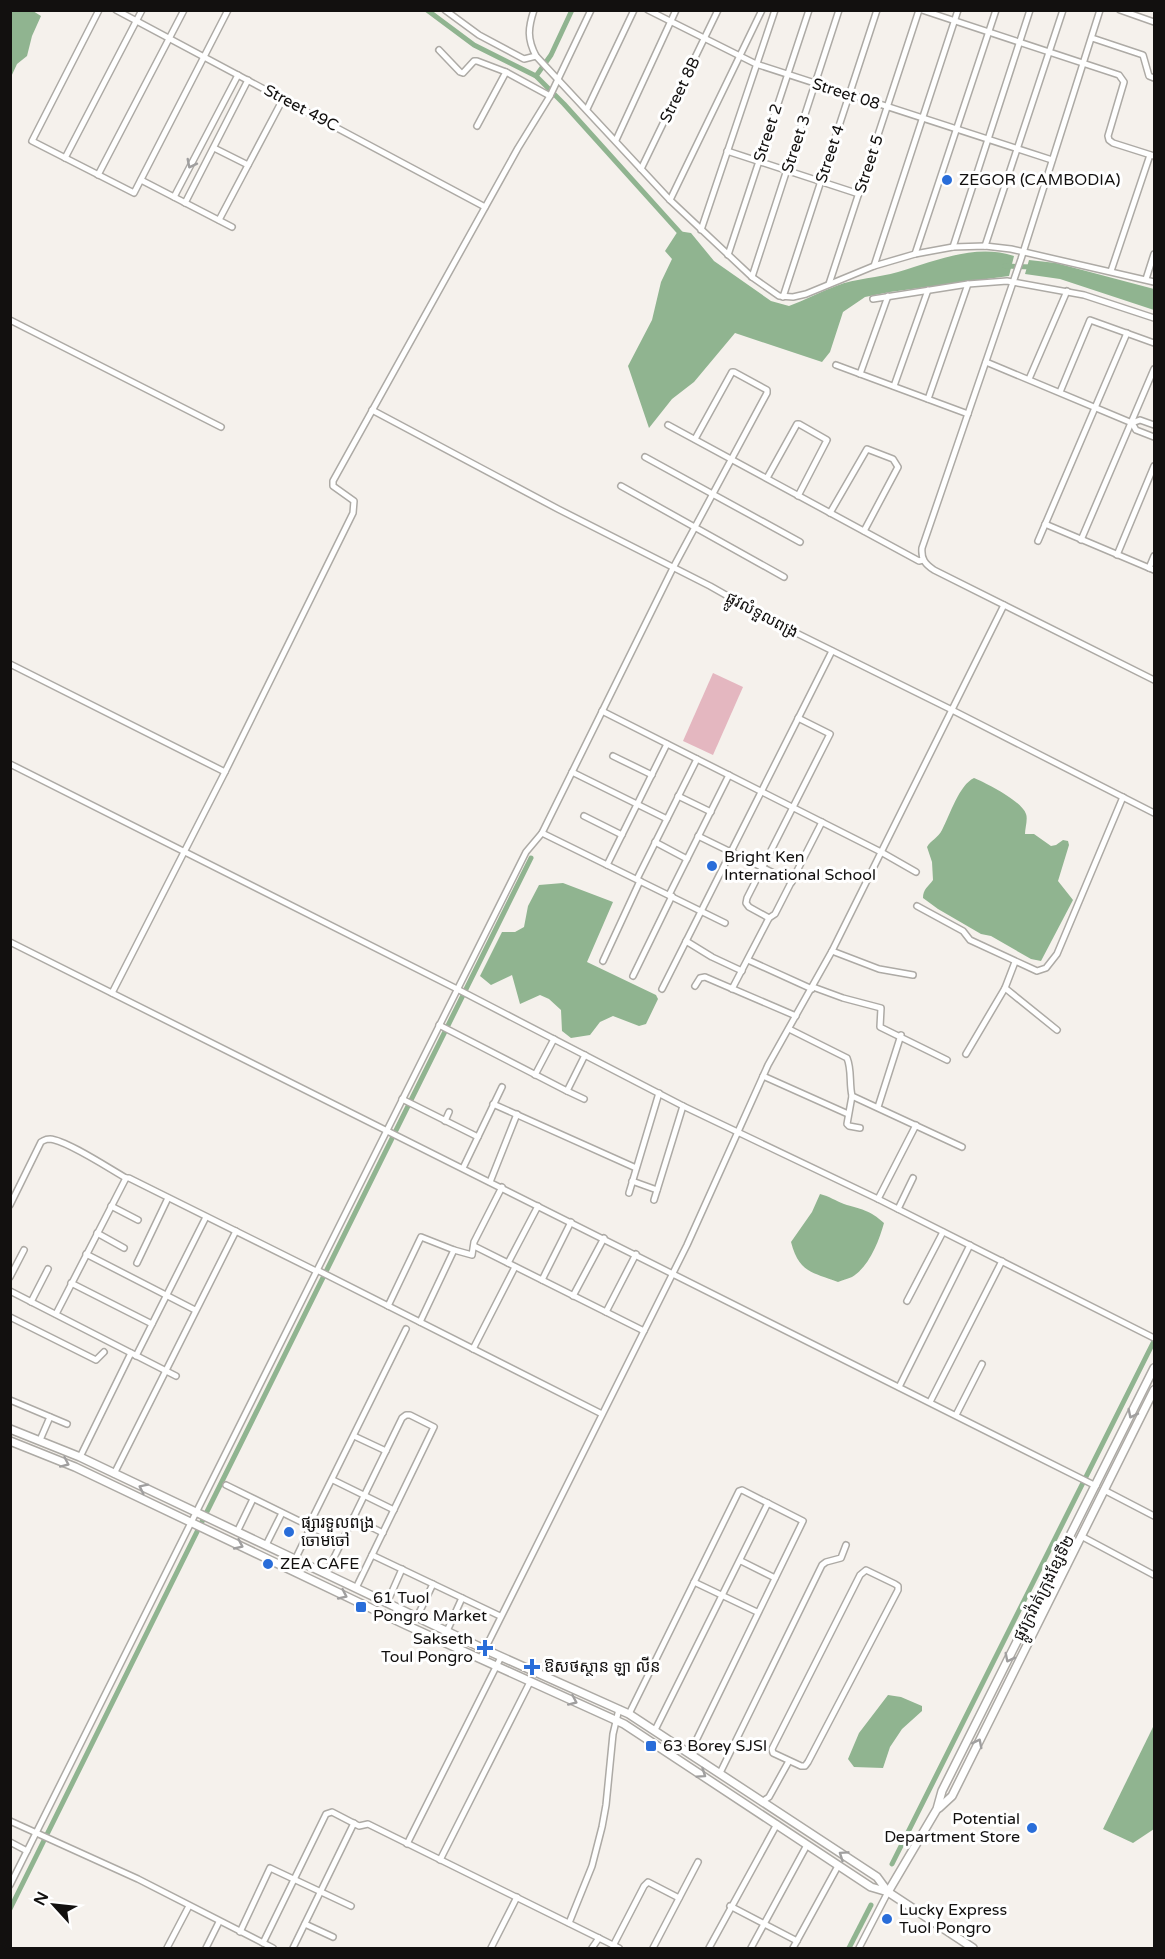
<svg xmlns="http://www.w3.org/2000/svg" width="1165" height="1959" viewBox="0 0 1165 1959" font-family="'Varela Round','Noto Sans Khmer',sans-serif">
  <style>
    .green { fill: #e4b7c0 }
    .water { fill: #90b490 }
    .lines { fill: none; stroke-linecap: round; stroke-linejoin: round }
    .canal { stroke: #90b490; stroke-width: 5 }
    .minor-casing { stroke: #adaaa5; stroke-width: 8 }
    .major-casing { stroke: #adaaa5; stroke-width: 10 }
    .minor { stroke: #fff; stroke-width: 5 }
    .major { stroke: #fff; stroke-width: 7 }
    .oneway { stroke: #a09f9f }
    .poi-dot { fill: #296dd9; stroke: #fff; stroke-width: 2 }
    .labels { text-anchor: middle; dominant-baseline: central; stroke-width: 6; stroke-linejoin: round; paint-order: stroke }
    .street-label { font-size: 16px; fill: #12100f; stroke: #fff }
    .poi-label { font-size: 16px; fill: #12100f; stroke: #fff; text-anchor: start }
  </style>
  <rect width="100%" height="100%" fill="#f5f1ec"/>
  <path class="green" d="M713 673 743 687 713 755 683 741Z"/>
  <g class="water">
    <path d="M11 10 33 11 41 16 32 36 27 56 17 64 11 77Z"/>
    <path d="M678 231 691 233 714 261 771 301 789 306C805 300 820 292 836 286 856 278 878 278 898 272 935 261 976 243 1014 256L1009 276 890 292 865 297 843 312 830 352 822 362 735 333 694 382 672 399 649 428 628 366 652 320 661 282 672 259 665 251Z"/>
    <path d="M1029 260 1056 263 1154 289V310L1060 279 1025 274Z"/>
    <path d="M974 778C986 783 1022 801 1026 814 1028 819 1025 828 1025 834H1034L1051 846 1056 845 1063 840 1068 841 1069 845 1058 881 1073 900 1041 961 1031 959 991 936 981 934 938 909 923 898C923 889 928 887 933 880L932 862 927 847C931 840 938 838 942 830 950 815 959 785 974 778Z"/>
    <path d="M563 883 613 902 587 962 656 995 658 999 646 1024 639 1026 613 1016 600 1022 590 1035 571 1038 562 1031 561 1010 549 999 540 995 520 1004 512 975 491 985 480 976 502 932H515L524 927 528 906 539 885Z"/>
    <path d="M820 1194C829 1196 836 1201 844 1204 860 1209 870 1210 884 1223 879 1241 869 1267 852 1277 848 1279 842 1280 838 1282 811 1272 799 1272 791 1242L812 1212Z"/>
    <path d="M888 1695 901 1697 922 1706V1711L902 1729 890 1747 883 1768 854 1767 848 1759 859 1733Z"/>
    <path d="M1154 1725V1829L1133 1843 1103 1829Z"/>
  </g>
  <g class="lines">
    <g class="canal">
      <path d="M427 10 474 45 536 76 564 104 682 235"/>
      <path d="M536 76 551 55 572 10"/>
      <path d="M1005 266 1032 267"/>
      <path d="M892 1864 1154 1341"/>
      <path d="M10 1909 531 858"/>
      <path d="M849 1948 871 1905"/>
    </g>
    <g class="minor-casing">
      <g id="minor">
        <path d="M99 10 32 141 134 193 228 10"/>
        <path d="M116 10 485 207"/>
        <path d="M445 10 479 35 524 59 536 56"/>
        <path d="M534 10C528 28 527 39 536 56L670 200 752 277 779 296 793 297 806 294 874 266 915 254 953 247 985 246 1011 249 1154 282"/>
        <path d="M648 10 756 64 1052 160"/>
        <path d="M922 10 1119 75 1124 82 1108 136 1109 140 1113 143 1154 156"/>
        <path d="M1100 10 1021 259 922 548C921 559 925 564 934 570L1154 680"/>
        <path d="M1120 10 1154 22"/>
        <path d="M1092 38 1143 55 1149 76 1154 78"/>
        <path d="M439 50 460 72 463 73 474 61H477L506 72"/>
        <path d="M587 109 634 10"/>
        <path d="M477 126 506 72 550 96"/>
        <path d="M616 140 676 10"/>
        <path d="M214 148 248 165"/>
        <path d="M727 151 859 194"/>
        <path d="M65 158 142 10"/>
        <path d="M641 169 718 10"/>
        <path d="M98 175 184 10"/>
        <path d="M141 180 232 227"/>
        <path d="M174 197 238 75"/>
        <path d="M670 200 762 10"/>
        <path d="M185 203 248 80"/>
        <path d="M219 220 283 99"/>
        <path d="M701 230 775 10"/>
        <path d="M985 246 1063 10"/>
        <path d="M953 247 1030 10"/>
        <path d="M915 254 996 10"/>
        <path d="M728 255 809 10"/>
        <path d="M874 266 958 10"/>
        <path d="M1111 271 1150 155"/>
        <path d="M752 277 839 10"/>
        <path d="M1146 279 1154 254"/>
        <path d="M829 284 919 10"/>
        <path d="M783 297 877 10"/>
        <path d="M873 299 968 284 1007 281 1084 295 1154 318"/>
        <path d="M10 320 221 427"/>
        <path d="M986 362 1132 423 1136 430 1154 437"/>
        <path d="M836 365 968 414"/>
        <path d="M860 374 888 296"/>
        <path d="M1029 379 1067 291"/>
        <path d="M894 386 928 290"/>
        <path d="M1060 392 1090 320 1154 343"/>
        <path d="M928 399 968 284"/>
        <path d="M372 410 558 509 710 586 770 620 952 710 1154 813"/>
        <path d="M1132 423 1140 420 1154 425"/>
        <path d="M668 425 919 561 923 560"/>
        <path d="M645 457 800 542"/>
        <path d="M767 478 797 424H799L827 440 798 496"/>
        <path d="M621 486 784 577"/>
        <path d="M830 513 867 449 893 459 898 467 864 531"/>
        <path d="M1045 524 1154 570"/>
        <path d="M1081 540 1154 369"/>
        <path d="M1038 541 1127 333"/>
        <path d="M1117 555 1154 466"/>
        <path d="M1149 568 1154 556"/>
        <path d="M10 664 225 772"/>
        <path d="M602 711 881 852 916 872"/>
        <path d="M613 756 652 775"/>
        <path d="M10 764 461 991 683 1106 878 1199 1154 1338"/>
        <path d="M572 772 667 819"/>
        <path d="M678 796 711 812"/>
        <path d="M584 816 622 835"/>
        <path d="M542 833 725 923"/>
        <path d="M698 836 792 882"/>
        <path d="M655 842 687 859"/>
        <path d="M607 865 667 744"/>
        <path d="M637 879 697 759"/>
        <path d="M669 895 729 775"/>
        <path d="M917 906 963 931 970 940 1037 971 1046 968 1057 954 1123 797"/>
        <path d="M769 918 749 907 746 903 747 898 830 734 798 718"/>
        <path d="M686 941 712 957 742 971"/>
        <path d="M10 942 1096 1486"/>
        <path d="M832 951 879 969 913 975"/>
        <path d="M748 960 812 989"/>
        <path d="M603 961 640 881"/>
        <path d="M633 976 672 896"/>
        <path d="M695 986 700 978 705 977 796 1016"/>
        <path d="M813 987 843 998 881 1008 880 1027 947 1060"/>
        <path d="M1005 988 1057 1030"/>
        <path d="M662 989 832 651"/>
        <path d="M732 989 769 918 775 914 822 822"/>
        <path d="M112 993 225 772 353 513 354 501 333 486V481L518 148 550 96 591 10"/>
        <path d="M439 1025 567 1091 585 1055"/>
        <path d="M789 1029 847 1058C852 1070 849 1083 852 1096L962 1147"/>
        <path d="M966 1054 1005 988 1015 962"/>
        <path d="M535 1075 554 1039"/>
        <path d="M763 1076 848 1114"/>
        <path d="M567 1091 584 1099"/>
        <path d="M852 1096 847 1124 849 1126 860 1128"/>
        <path d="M402 1099 478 1137"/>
        <path d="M493 1104 636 1168"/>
        <path d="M878 1107 901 1035"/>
        <path d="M445 1121 449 1112"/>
        <path d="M463 1168 502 1087"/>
        <path d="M632 1181 657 1190"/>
        <path d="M490 1182 517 1114"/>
        <path d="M629 1193 659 1093"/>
        <path d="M878 1199 916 1125"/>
        <path d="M654 1200 683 1106"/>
        <path d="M10 1205 41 1142C45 1140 45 1139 50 1139 66 1140 110 1169 126 1178"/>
        <path d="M111 1206 138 1220"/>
        <path d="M898 1209 913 1178"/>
        <path d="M97 1233 124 1248"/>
        <path d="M474 1246 644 1331"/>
        <path d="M86 1254 195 1310"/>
        <path d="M137 1263 168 1198"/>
        <path d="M508 1263 538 1206"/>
        <path d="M317 1270 602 1414"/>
        <path d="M10 1277 24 1250"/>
        <path d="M542 1280 571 1222"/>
        <path d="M71 1283 152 1324"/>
        <path d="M10 1291 176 1376"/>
        <path d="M573 1296 604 1238"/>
        <path d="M907 1301 943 1232"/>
        <path d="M31 1302 48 1269"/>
        <path d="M388 1306 421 1237 454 1250 472 1255 474 1242 502 1187"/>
        <path d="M606 1312 636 1254"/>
        <path d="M56 1314 126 1178H129L316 1271"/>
        <path d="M10 1317 96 1360 104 1352"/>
        <path d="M420 1322 454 1250"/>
        <path d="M473 1349 515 1267"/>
        <path d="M136 1356 206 1217"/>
        <path d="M899 1387 970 1245"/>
        <path d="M10 1400 67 1424"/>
        <path d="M930 1402 1002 1261"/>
        <path d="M956 1415 982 1364"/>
        <path d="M354 1436 386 1451"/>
        <path d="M40 1440 50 1417"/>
        <path d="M80 1457 131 1353"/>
        <path d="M114 1474 236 1231"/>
        <path d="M333 1480 394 1510"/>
        <path d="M226 1485 342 1542"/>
        <path d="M1104 1490 1154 1516"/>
        <path d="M353 1518 383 1533"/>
        <path d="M237 1532 253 1499"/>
        <path d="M1081 1536 1154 1575"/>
        <path d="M266 1545 282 1513"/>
        <path d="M372 1555 500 1616"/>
        <path d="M741 1561 775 1578"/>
        <path d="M290 1570 308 1533 313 1517 406 1329"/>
        <path d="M866 1570 895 1584 898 1586V1590L808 1762 805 1766H801L773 1753 772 1749 860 1575Z"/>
        <path d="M326 1574 402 1418 406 1415H410L434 1427 356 1588"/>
        <path d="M694 1582 757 1612"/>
        <path d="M387 1603 402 1569"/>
        <path d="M417 1617 433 1584"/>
        <path d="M447 1631 462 1598"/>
        <path d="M480 1659 687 1245 768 1065 832 951 1004 605"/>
        <path d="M629 1714 739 1491 742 1490 803 1521 690 1753"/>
        <path d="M655 1730 768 1503"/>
        <path d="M720 1773 822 1565 826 1562 841 1558 846 1545"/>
        <path d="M763 1801 769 1797 789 1761"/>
        <path d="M10 1821 138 1879 273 1948"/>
        <path d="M10 1842 27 1851"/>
        <path d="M407 1844 501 1657"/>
        <path d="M440 1860 530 1682"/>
        <path d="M10 1885 526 852 542 833 673 568 767 393V390L734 372H732L695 439"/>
        <path d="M730 1906 797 1941"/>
        <path d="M569 1923 592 1866 602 1827 606 1805 613 1734 619 1709"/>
        <path d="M305 1924 333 1937"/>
        <path d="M240 1932 270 1868 351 1906"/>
        <path d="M263 1943 326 1814 332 1812 359 1826 368 1824 619 1948"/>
        <path d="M613 1946 644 1886 648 1882 679 1898"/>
        <path d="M167 1948 189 1906"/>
        <path d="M206 1948 219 1922"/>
        <path d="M293 1948 354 1823"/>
        <path d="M491 1948 517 1897"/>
        <path d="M592 1948 599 1938"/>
        <path d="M653 1948 698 1862"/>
        <path d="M709 1948 777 1824"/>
        <path d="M751 1948 807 1845"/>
        <path d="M793 1948 838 1866"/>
        <path d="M859 1948 888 1892"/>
      </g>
    </g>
    <g class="major-casing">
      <g id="major">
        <path d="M10 1429 80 1457 484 1649 629 1714 877 1877 888 1892"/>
        <path d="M10 1441 75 1467 406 1625 624 1724 871 1887 888 1892 973 1948"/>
        <path d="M939 1808 952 1796 1154 1390"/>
        <path d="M888 1892 937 1809 942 1791 1154 1368"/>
      </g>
    </g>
    <use href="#minor" class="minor"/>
    <use href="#major" class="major"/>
  </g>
  <defs><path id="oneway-chevron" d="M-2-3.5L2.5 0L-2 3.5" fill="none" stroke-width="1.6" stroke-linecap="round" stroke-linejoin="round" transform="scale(1.5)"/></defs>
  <g class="oneway">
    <use href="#oneway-chevron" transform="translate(191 164) rotate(117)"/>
    <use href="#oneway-chevron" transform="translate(1132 1414) rotate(117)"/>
    <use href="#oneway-chevron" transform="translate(65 1463) rotate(24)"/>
    <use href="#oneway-chevron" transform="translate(143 1488) rotate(-154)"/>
    <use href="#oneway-chevron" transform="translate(239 1545) rotate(25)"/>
    <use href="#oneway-chevron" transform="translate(343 1595) rotate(25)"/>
    <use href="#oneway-chevron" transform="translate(1009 1658) rotate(117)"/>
    <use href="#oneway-chevron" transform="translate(573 1701) rotate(24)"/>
    <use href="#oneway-chevron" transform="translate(978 1743) rotate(-63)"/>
    <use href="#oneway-chevron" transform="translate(702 1774) rotate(34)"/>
    <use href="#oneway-chevron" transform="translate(843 1855) rotate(-146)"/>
  </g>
  <g class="poi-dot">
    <circle cx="947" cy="180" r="6"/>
    <circle cx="712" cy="866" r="6"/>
    <circle cx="289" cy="1532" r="6"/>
    <circle cx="268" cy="1564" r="6"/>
    <rect x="355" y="1601" width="12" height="12" rx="3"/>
    <path d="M482 1639h6v6h6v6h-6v6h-6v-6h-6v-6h6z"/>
    <path d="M529 1658h6v6h6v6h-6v6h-6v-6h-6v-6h6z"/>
    <rect x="645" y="1740" width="12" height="12" rx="3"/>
    <circle cx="1032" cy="1828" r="6"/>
    <circle cx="887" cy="1919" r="6"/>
  </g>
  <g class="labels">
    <g class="street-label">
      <text transform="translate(680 90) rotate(-64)">Street 8B</text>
      <text transform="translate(846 94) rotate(18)">Street 08</text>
      <text transform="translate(301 108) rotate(28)">Street 49C</text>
      <text transform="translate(768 133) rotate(-72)">Street 2</text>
      <text transform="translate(796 144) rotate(-72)">Street 3</text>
      <text transform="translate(830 154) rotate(-72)">Street 4</text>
      <text transform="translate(869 164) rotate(-72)">Street 5</text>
      <text transform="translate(762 615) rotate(28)">ផ្លូវលំទួលពង្រ</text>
      <text transform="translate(1044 1588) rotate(-63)">ផ្លូវក្រវ៉ាត់ក្រុងខ្សែទី២</text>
    </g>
    <g class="poi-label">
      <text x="959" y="180">ZEGOR (CAMBODIA)</text>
      <text x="724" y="857">Bright Ken<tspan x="724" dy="18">International School</tspan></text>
      <text x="301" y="1523">ផ្សារទួលពង្រ<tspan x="301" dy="18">ចោមចៅ</tspan></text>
      <text x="280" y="1564">ZEA CAFE</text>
      <text x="373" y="1598">61 Tuol<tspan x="373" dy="18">Pongro Market</tspan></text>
      <text x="473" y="1639" text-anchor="end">Sakseth<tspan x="473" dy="18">Toul Pongro</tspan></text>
      <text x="544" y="1667">ឱសថស្ថាន ឡា លីន</text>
      <text x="663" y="1746">63 Borey SJSI</text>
      <text x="1020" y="1819" text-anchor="end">Potential<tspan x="1020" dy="18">Department Store</tspan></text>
      <text x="899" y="1910">Lucky Express<tspan x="899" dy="18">Tuol Pongro</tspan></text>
    </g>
  </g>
  <rect width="1165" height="1959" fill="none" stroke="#12100f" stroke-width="24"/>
  <g transform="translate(54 1905) rotate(297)" stroke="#ffffff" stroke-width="4.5" paint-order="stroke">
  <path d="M0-4.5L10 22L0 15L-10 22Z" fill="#12100f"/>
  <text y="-9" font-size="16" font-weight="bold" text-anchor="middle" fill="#12100f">N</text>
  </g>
</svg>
